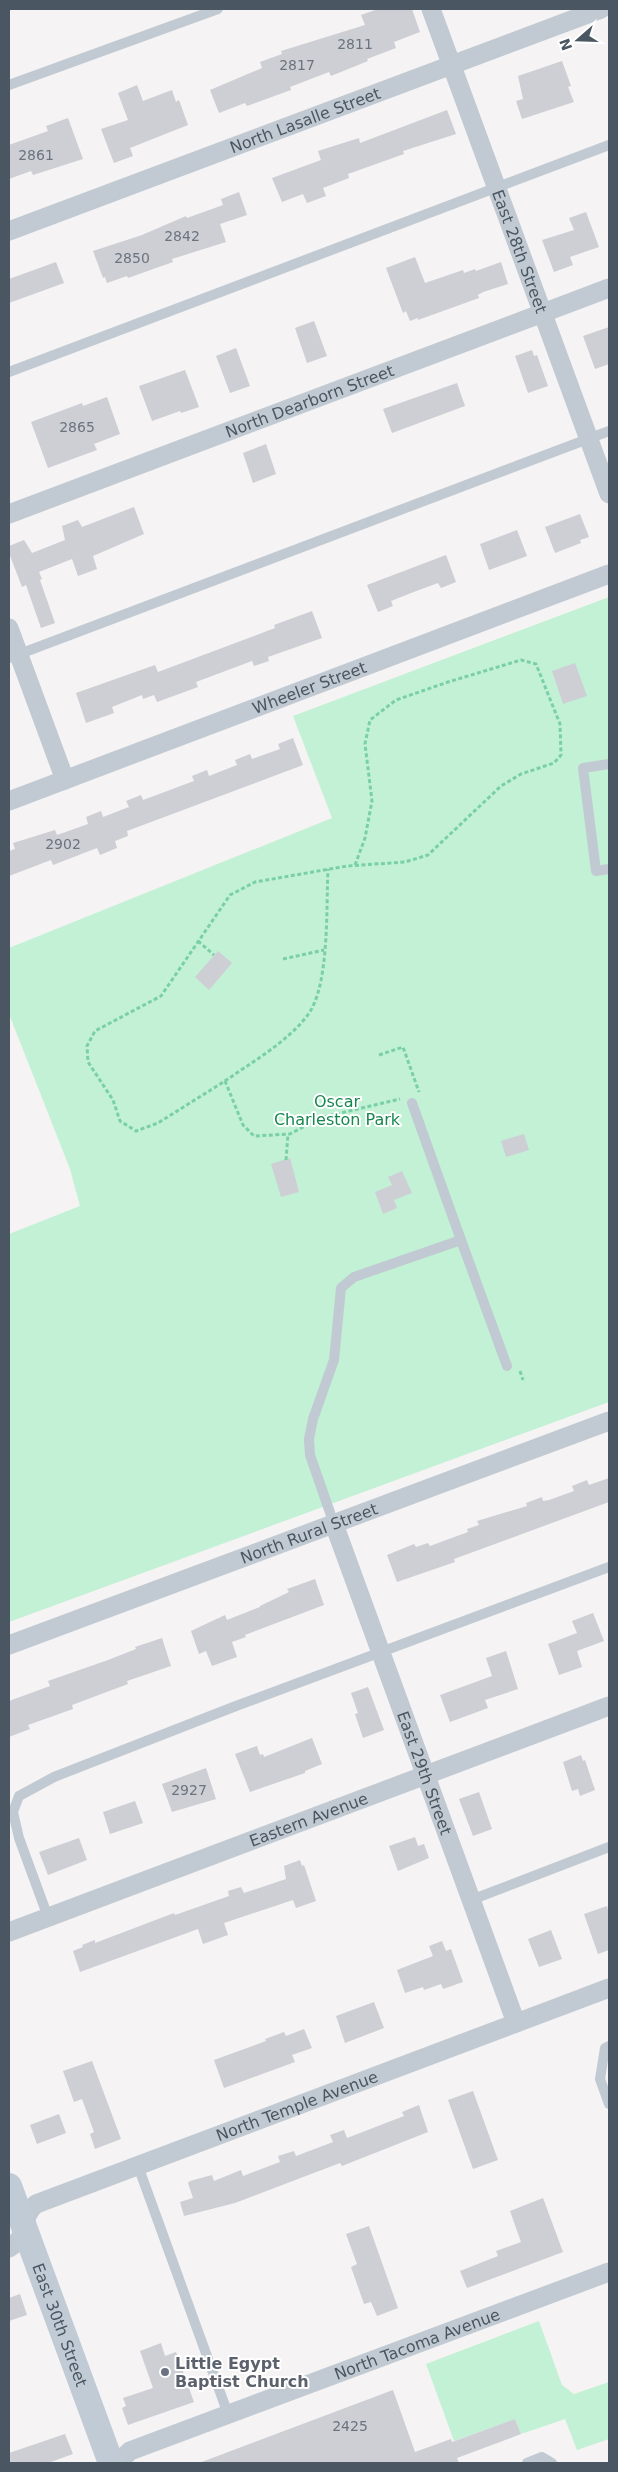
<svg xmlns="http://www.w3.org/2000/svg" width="618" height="2472" viewBox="0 0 618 2472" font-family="'DejaVu Sans',sans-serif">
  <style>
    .green { fill: #c3f1d5 }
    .building { fill: #cdcfd5 }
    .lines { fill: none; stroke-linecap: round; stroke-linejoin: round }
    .path { stroke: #7ad0a6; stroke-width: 3; stroke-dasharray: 4 2.5; stroke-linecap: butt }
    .service { stroke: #c1cad2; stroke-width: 10 }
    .minor { stroke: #c1cad2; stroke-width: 19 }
    .secondary { stroke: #c1cbd6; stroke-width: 26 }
    .worship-dot { fill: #6b7280; stroke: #fff; stroke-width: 2 }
    .labels { text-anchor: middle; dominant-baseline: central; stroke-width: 4; stroke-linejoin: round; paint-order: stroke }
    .number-label { font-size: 14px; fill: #6b747e }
    .street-label { font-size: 16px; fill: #4a5661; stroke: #fff }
    .park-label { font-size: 16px; fill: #17864f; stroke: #fff }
    .worship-label { font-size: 16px; font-weight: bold; fill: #5b616d; stroke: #fff; text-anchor: start }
  </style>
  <rect width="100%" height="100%" fill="#f5f3f3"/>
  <g class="green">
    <path d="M609 597V1402L9 1622V1234L80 1206 70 1169 9 1014V948L332 818 293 716Z"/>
    <path d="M539 2321 562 2385 574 2394 609 2382V2439L577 2450 565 2419 521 2434 515 2419 454 2441 426 2364Z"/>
  </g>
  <g class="building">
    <path d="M378 9H412L420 32 394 42 396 48 367 59 368 61 331 76 329 72 290 87 291 90 247 106 245 103 219 113 210 90 262 68 260 62 282 54 281 51 365 25 361 15Z"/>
    <path d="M562 61 571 86 568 87 574 102 522 119 516 101 523 99 518 76Z"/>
    <path d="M137 85 143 101 172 90 176 102 179 100 188 125 130 148 133 156 114 163 101 129 128 120 118 93Z"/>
    <path d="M447 110 456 134 403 151 404 154 348 174 349 178 323 188 326 196 307 203 303 194 282 202 272 178 321 160 318 151 359 138 360 143Z"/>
    <path d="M68 118 83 159 33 175 31 171 9 179V145L48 131 46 126Z"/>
    <path d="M239 192 247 215 220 224 226 242 172 259 173 262 128 278 127 276 107 283 105 277 103 278 93 251 142 235 186 216 187 218 223 205 221 199Z"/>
    <path d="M586 212 599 247 570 257 573 265 554 272 542 240 574 230 569 218Z"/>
    <path d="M415 257 425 283 463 270 464 273 475 269 476 271 501 262 508 284 483 292 478 295 479 298 418 320V318L410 321 406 311 403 313 386 268Z"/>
    <path d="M56 262 64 283 9 303V279Z"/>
    <path d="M314 321 327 356 307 363 295 328Z"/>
    <path d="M609 327V364L595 369 583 336Z"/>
    <path d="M236 348 250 386 230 393 216 356Z"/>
    <path d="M532 350 534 356 537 355 548 386 528 393 515 356Z"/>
    <path d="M185 370 199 407 181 413 180 411 152 421 139 386Z"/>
    <path d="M457 383 465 406 392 433 383 409Z"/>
    <path d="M107 397 120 434 94 444 97 450 48 468 31 422 82 403 83 406Z"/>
    <path d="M266 444 276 474 253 483 243 453Z"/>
    <path d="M134 507 144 534 93 556 97 569 78 576 72 559 39 572 42 579 40 580 55 623 41 628 26 585 22 587 9 553V546L24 540 32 553 65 540 62 526 78 520 82 527Z"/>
    <path d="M580 514 589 537 580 540 581 543 555 553 545 527Z"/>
    <path d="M517 530 527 556 489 570 480 544Z"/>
    <path d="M446 555 456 582 441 588 438 583 411 593 391 601 393 606 378 612 367 585Z"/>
    <path d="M312 611 322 638 268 657 269 661 254 666 252 661 196 682 198 687 157 702 154 695 143 699 142 695 112 707 114 713 86 723 76 693 155 665 158 672 275 628 274 625Z"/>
    <path d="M575 663 587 696 563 704 552 671Z"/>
    <path d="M293 738 303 765 127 831 128 836 115 841 117 848 100 855 97 848 53 865 51 860 9 876V851L15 849 13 843 55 830 57 835 88 824 86 817 101 811 103 817 129 807 126 801 141 795 143 800 194 781 192 776 207 770 209 776 237 765 235 760 250 754 252 759 280 749 278 744Z"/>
    <path d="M218 951 232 963 209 990 195 977Z"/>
    <path d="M524 1134 529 1150 506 1157 501 1141Z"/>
    <path d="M290 1158 299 1192 281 1197 271 1164Z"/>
    <path d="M402 1171 412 1193 394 1200 397 1208 383 1214 375 1192 392 1185 388 1177Z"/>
    <path d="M609 1478V1502L454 1559 455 1562 397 1582 387 1555 414 1544 416 1547 428 1543 430 1546 468 1532 467 1529 479 1525 477 1521 527 1506 526 1503 542 1497 543 1501 549 1500 574 1491 572 1486 587 1480 589 1485Z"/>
    <path d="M315 1579 324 1605 245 1635 246 1637 232 1642 237 1657 212 1666 206 1651 199 1654 191 1631 225 1615 227 1620 260 1607V1606L289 1592 287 1589Z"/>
    <path d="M593 1613 604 1641 577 1651 582 1667 559 1675 548 1644 577 1633 572 1621Z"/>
    <path d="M162 1638 171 1666 127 1681 128 1684 72 1705 73 1709 28 1725 30 1729 9 1737V1701L50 1686 48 1681 108 1660 136 1649 135 1647Z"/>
    <path d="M506 1651 518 1689 485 1700 488 1708 450 1722 440 1695 492 1676 486 1658Z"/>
    <path d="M368 1687 384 1730 363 1738 355 1714 358 1713 351 1693Z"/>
    <path d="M312 1738 322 1764 305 1771V1773L250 1792 235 1754 257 1746 260 1755 263 1754 264 1757Z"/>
    <path d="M581 1755 583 1761 585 1760 595 1790 580 1796 578 1789 572 1791 563 1762Z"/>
    <path d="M206 1768 216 1799 172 1812 162 1784Z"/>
    <path d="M479 1792 492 1829 473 1836 459 1799Z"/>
    <path d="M135 1801 143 1823 110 1834 103 1812Z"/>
    <path d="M415 1837 418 1846 424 1844 429 1858 398 1871 389 1846Z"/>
    <path d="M79 1838 87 1860 48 1875 39 1852Z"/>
    <path d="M300 1860 302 1866 304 1865 316 1901 296 1908 293 1900 224 1923 228 1935 203 1944 198 1929 80 1972 73 1951 83 1947 82 1945 95 1940V1943L174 1913 175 1915 229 1896 228 1891 241 1887 244 1893 286 1879 284 1866Z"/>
    <path d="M607 1906 609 1914V1950L598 1954 584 1914Z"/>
    <path d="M551 1930 562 1959 539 1967 528 1939Z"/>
    <path d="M442 1941 446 1951 451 1949 463 1982 443 1989 441 1984 424 1990 423 1987 405 1993 397 1970 433 1956 429 1946Z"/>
    <path d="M374 2002 384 2028 345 2043 336 2016Z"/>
    <path d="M304 2029 312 2048 292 2055 295 2062 224 2088 214 2060 266 2041 265 2039 284 2032 286 2036Z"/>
    <path d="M92 2061 121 2139 95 2149 90 2134 94 2132 82 2099 74 2102 63 2071Z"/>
    <path d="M473 2091 498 2160 473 2169 448 2100Z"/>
    <path d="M419 2105 428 2132 342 2166 340 2163 235 2203 184 2216 180 2202 193 2198 188 2183 190 2181 212 2175 214 2181 241 2170 243 2176 280 2162 278 2156 294 2151 296 2156 333 2142 330 2135 344 2130 347 2138 404 2116 402 2112Z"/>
    <path d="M59 2114 66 2133 37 2144 30 2125Z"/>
    <path d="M543 2198 563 2252 467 2288 460 2271 498 2256 496 2251 521 2242 510 2211Z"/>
    <path d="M369 2226 398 2308 377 2316 371 2302 364 2304 351 2267 357 2264 346 2234Z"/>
    <path d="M20 2294 27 2315 9 2321V2298Z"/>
    <path d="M161 2343 165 2356 176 2352 194 2402 128 2425 122 2408 126 2406 123 2398 153 2388 140 2351Z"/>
    <path d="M393 2390 415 2452 451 2439 452 2442 515 2419 521 2434 457 2458 459 2463H199Z"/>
    <path d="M65 2434 73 2454 48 2463H9V2453Z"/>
  </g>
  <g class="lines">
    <g class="path">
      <path d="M355 865 365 838 372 801 365 744 370 720 396 700 448 682 521 660 536 664 560 724 561 755 554 763 521 774 501 786 428 855 405 862 347 866 255 882 230 895 161 996 95 1031 87 1046 88 1062 113 1100 120 1121 136 1131 158 1123 225 1081 243 1125 254 1136 290 1134 320 1118 400 1099"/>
      <path d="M198 941 214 955"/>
      <path d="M283 959 324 950"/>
      <path d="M379 1055 403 1047 419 1092"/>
      <path d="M225 1081C252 1062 286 1043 307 1016 330 987 326 907 328 869"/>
      <path d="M286 1160 288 1134"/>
      <path d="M520 1371 523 1380"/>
    </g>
    <g class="service">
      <path d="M9 85 218 9"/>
      <path d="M9 372 609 145"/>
      <path d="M9 658 609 431"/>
      <path d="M609 764 583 768 596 871 609 869"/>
      <path d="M461 1240 507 1366"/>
      <path d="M334 1524 310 1455 309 1439 313 1419 334 1360 341 1288 354 1277 461 1240 412 1103"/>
      <path d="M471 1900 609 1847"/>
      <path d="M48 1917 19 1838 13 1812 19 1796 54 1777 236 1706 609 1567"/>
      <path d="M609 2046 605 2048 600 2079 609 2104"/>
      <path d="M138 2166 228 2414"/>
      <path d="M527 2463 542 2457 552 2463"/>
    </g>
    <g class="minor">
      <path id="s1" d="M431 9 609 494"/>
      <path id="s2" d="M9 231 601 9"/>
      <path id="s3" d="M9 514 609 288"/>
      <path d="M9 628 65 780"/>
      <path id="s4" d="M9 801 609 574"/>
      <path id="s5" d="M334 1524 516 2023"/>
      <path id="s6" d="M9 1645 609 1421"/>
      <path id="s7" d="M9 1932 609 1706"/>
      <path id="s8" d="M9 2248C30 2237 19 2218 36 2204L609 1988"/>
      <path id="s9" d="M117 2463 130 2451 609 2272"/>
    </g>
    <path class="secondary" id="s10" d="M9 2186 111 2463"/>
  </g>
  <circle class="worship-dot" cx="165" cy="2372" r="5"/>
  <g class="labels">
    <g class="number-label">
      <text x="355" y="44">2811</text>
      <text x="297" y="65">2817</text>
      <text x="36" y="155">2861</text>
      <text x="182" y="236">2842</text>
      <text x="132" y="258">2850</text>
      <text x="77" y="427">2865</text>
      <text x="63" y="844">2902</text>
      <text x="189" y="1790">2927</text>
      <text x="350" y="2426">2425</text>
    </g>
    <g class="street-label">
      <text stroke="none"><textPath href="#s2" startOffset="316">North Lasalle Street</textPath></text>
      <text stroke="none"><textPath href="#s1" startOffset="258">East 28th Street</textPath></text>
      <text stroke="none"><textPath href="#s3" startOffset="321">North Dearborn Street</textPath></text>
      <text stroke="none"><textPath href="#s4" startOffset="321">Wheeler Street</textPath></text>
      <text stroke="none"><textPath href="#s6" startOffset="320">North Rural Street</textPath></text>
      <text stroke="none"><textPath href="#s5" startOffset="265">East 29th Street</textPath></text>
      <text stroke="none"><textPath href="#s7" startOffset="320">Eastern Avenue</textPath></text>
      <text stroke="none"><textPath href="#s8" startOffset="332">North Temple Avenue</textPath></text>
      <text stroke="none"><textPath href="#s10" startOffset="148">East 30th Street</textPath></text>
      <text stroke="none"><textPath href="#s9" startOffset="324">North Tacoma Avenue</textPath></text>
    </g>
    <g class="park-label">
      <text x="337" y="1101">Oscar<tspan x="337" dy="18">Charleston Park</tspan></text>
    </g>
    <g class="worship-label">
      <text x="175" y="2363">Little Egypt<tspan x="175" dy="18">Baptist Church</tspan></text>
    </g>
  </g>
  <rect width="618" height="2472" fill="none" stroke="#4a5661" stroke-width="20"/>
  <g transform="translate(578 40) rotate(250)" stroke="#ffffff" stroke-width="4" paint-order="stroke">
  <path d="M0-4L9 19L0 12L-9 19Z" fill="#4a5661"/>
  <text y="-8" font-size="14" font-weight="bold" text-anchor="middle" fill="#4a5661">N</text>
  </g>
</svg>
